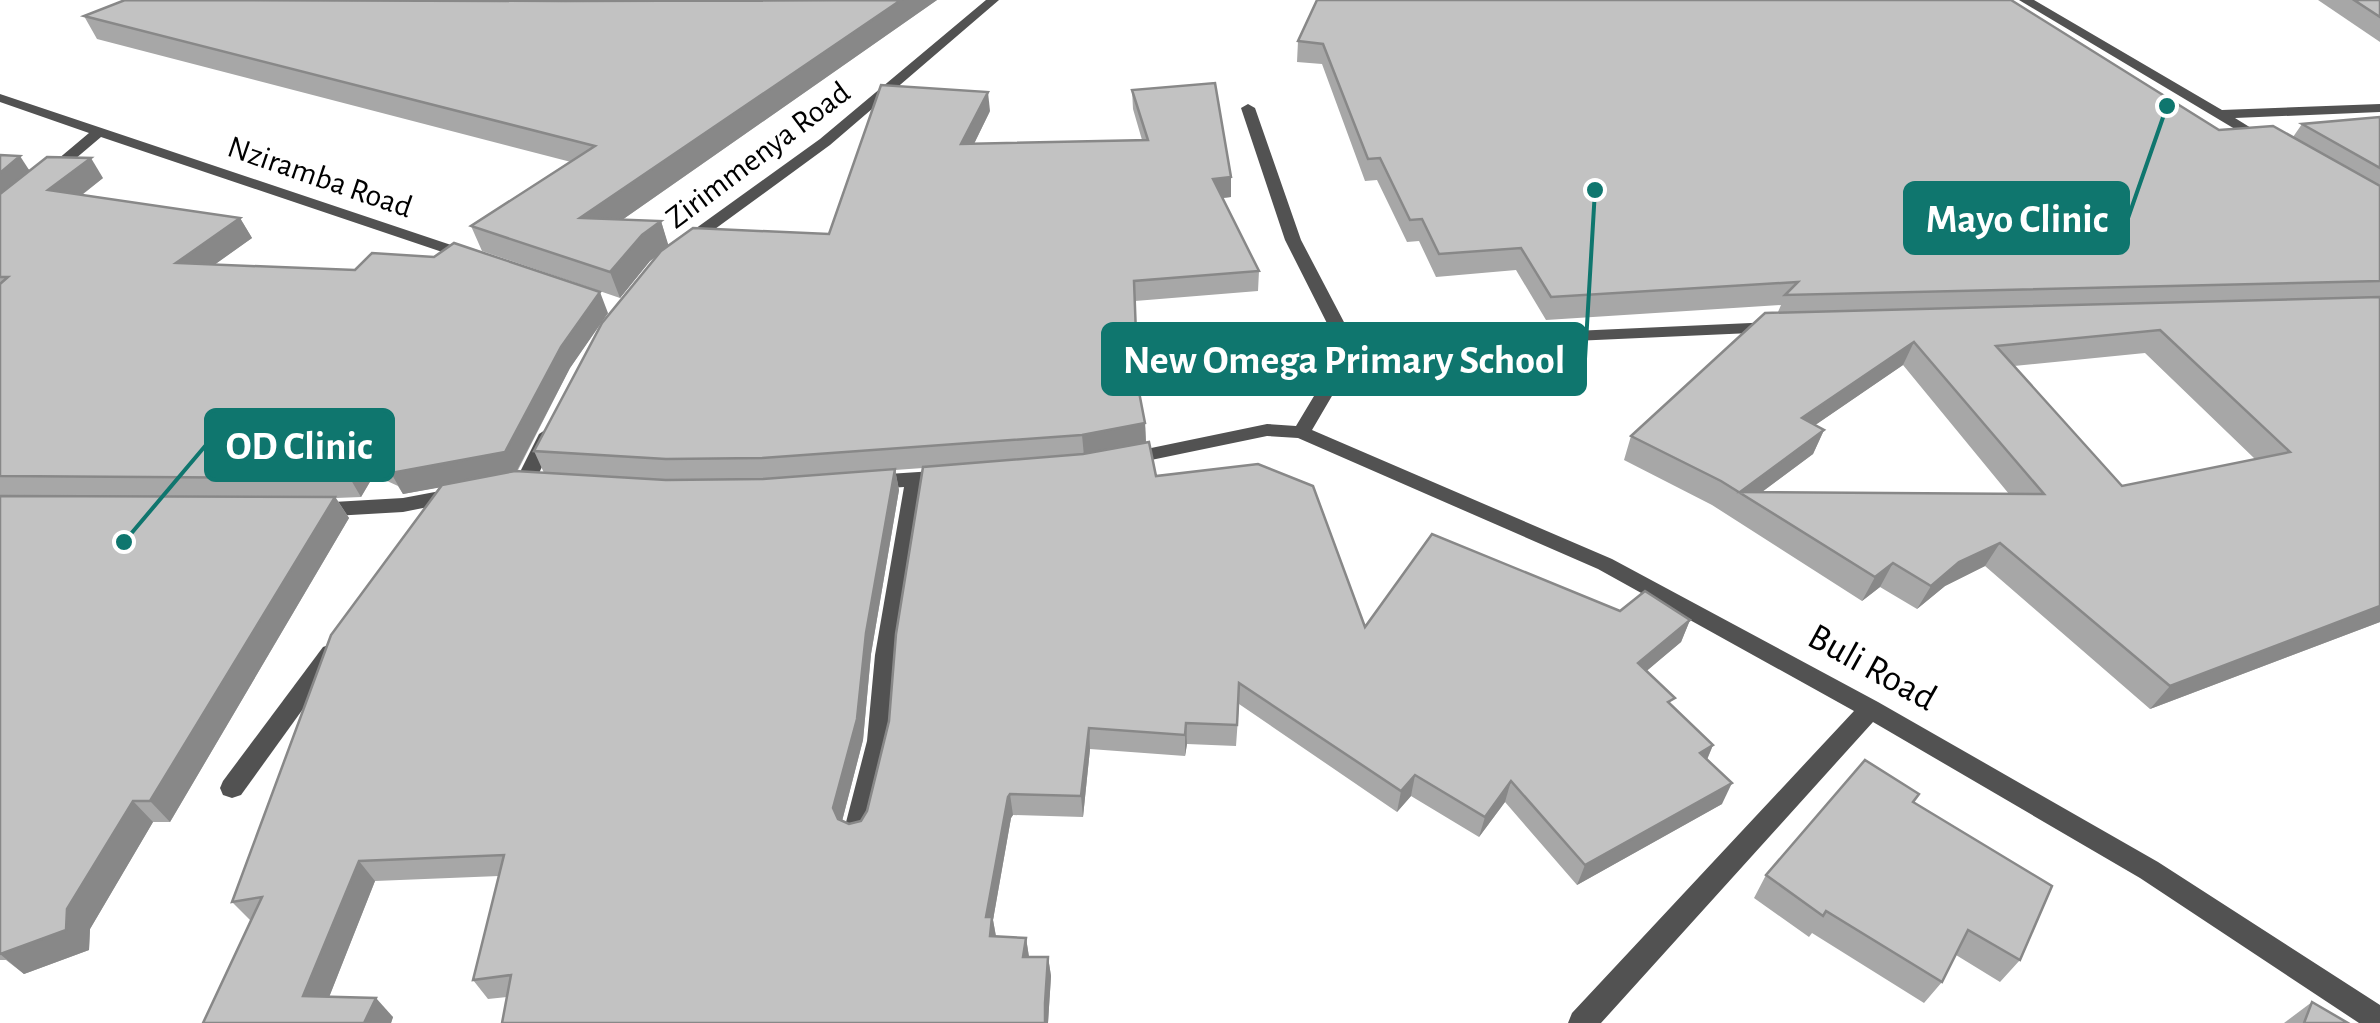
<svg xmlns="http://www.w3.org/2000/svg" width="2380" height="1023" viewBox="0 0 2380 1023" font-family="'Alegreya Sans',sans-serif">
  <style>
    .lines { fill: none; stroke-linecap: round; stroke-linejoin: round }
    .street { fill: #525252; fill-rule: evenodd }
    .wall { fill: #a7a7a7; fill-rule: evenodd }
    .shaded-wall { fill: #888 }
    .building { fill: #c2c2c2; stroke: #888; stroke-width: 2.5; fill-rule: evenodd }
    .labels { text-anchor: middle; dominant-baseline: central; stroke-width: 8; stroke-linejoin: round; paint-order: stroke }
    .far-street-label { font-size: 32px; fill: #000; stroke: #fff }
    .street-label { font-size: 38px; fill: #000; stroke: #fff }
    .leader { fill: none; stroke: #0f766e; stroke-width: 4 }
    .callout-dot { fill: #0f766e; stroke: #fff; stroke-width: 4 }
    .callout { fill: #0f766e; stroke: #0f766e; stroke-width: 4 }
    .callout-label { font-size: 40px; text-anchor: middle; font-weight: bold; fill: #fff }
  </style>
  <rect width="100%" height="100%" fill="#fff"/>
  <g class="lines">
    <g class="street">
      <path d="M986 0H999L830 145 693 245H681V239L820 139Z"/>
      <path d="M2019 0H2034L2222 110 2380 104V112L2235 118 2272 141 2260 144Z"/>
      <path d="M0 94 475 253 477 256 469 261 463 259 101 137 55 176H45V170L89 133 0 102Z"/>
      <path d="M1248 104 1255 108 1301 240 1356 345 1398 339 1773 322 1782 327 1773 332 1398 349 1356 355 1312 430 1612 559 1878 702 2158 862 2380 1005V1023H2359L2140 878 1873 722 1601 1023H1568L1572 1013 1854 711 1598 569 1298 438 1267 436 1127 465 1120 464 1117 459 1120 454 1127 453 1267 424 1296 426 1341 351 1285 240 1241 108Z"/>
      <path d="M548 428 557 434 535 482 532 487H518L515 482 539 434Z"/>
      <path d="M949 470 959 477 956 482 924 485 897 655 891 741 870 830 866 838 857 841 848 838 844 830 867 741 875 655 904 487 873 489 863 482 873 475Z"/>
      <path d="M456 488 463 490 466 495 463 500 403 512 316 517 306 510 316 503 403 498Z"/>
      <path d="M331 644 339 647 342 653 339 659 241 795 232 798 223 795 220 788 223 781 323 647Z"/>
    </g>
  </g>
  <g class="wall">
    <path d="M937 0 622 220 661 221 668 246 829 234 990 111 974 144 1142 140 1133 109 1132 90 1231 197 1223 198 1259 271 1258 291 1135 301 1138 382 1145 423 1146 442 1156 476 1365 627 1620 611 1690 620 1681 642 1646 671 1672 705 1713 745 1707 760 1722 804 1577 885 1505 802 1479 837 1411 796 1397 812 1239 704 1236 746 1187 744 1185 756 1090 749 1083 817 1013 815 1011 818 993 920 996 936 1026 938 1029 957H1048L1051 976 1048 1023H502L507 997 488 999 473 980 499 876 375 881 329 997 393 1017 391 1023H203L251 921 232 902 440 487 403 494 398 486 374 475 361 497 336 498 349 518 170 822H153L90 929 89 950 24 974 6 960H0V155L30 170 103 178 82 195 240 218 252 238 215 264 608 313 570 368 517 472 674 480 544 473 534 451 658 255 650 261 620 298 482 251 471 226 571 162 97 39 84 16ZM923 468 889 721 867 811 861 821 849 824 842 821 863 740 871 654 899 490 895 470Z"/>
    <path d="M2318 0H2380V42Z"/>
    <path d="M1298 41 2293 137 2302 124 2380 117V622L2150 709 1985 566 1945 586 1917 609 1880 587 1862 601 1712 505 1624 460 1631 436 1778 312 1781 305 1546 320 1516 270 1436 277 1419 241 1407 242 1377 180 1365 181 1322 64 1297 62ZM2145 353 2255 459 2122 486 2014 366ZM1903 365 2009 494 1762 492 1813 454 1824 430 1815 425Z"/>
    <path d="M1913 802 2020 960 2000 982 1956 955 1942 982 1924 1003 1812 933 1809 937 1754 898 1766 875Z"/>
    <path d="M2312 1002 2348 1023H2284Z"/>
  </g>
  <g class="shaded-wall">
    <path d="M901 0H937L589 243 580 218Z"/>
    <path d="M988 92 990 111 964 164 961 144Z"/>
    <path d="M20 156 33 176 0 204V173Z"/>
    <path d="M91 158 103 178 62 210 48 190Z"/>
    <path d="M1231 177V197L1213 199V179Z"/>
    <path d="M240 218 252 238 189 283 176 263Z"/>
    <path d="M661 221 669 247 650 261 620 298 610 272 642 235Z"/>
    <path d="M600 292 608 313 570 368 515 474 403 494 391 473 561 347Z"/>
    <path d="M1914 342 1903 365 1792 441 1802 418Z"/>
    <path d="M1145 423 1146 444 1084 456 1082 435Z"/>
    <path d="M1824 430 1813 454 1751 500 1739 493Z"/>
    <path d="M362 453 374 475 361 497 348 475Z"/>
    <path d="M895 469 899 490 871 654 863 740 840 829 833 808Z"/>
    <path d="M335 497 349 518 170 822 150 801Z"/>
    <path d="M2000 543 1985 566 1945 586 1917 609 1931 586 1959 562Z"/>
    <path d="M1893 563 1880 587 1862 601 1875 577Z"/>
    <path d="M2380 606V622L2150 709 2170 686Z"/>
    <path d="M1690 620 1681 642 1630 685 1638 663Z"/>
    <path d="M1186 723 1187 744 1185 756V735Z"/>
    <path d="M1089 728 1090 749 1083 817 1081 796Z"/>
    <path d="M1713 745 1704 766 1700 753Z"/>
    <path d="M1415 775 1411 796 1397 812 1401 791Z"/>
    <path d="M1511 781 1505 802 1479 837 1485 817Z"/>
    <path d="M1732 783 1722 804 1577 885 1585 865Z"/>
    <path d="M1010 794 1013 815 1011 818 993 920 996 937 994 955 986 917 1008 797Z"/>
    <path d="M133 801 153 822 90 929 89 950 24 974 0 954 67 909Z"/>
    <path d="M359 861 375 881 322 1015 303 996Z"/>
    <path d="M1026 938 1029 957H1023Z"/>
    <path d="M1048 957 1051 976 1048 1023H1045V1003Z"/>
    <path d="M376 998 393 1017 391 1023H364Z"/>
  </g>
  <g class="building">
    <path d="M125 0 565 1 901 0 580 218 661 221 642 235 610 272 471 226 595 146 84 16Z"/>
    <path d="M1317 0H2011L2219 130 2273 126 2380 186V281L1785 295 1798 282 1551 297 1521 248 1439 254 1422 219 1410 220 1380 158 1368 159 1323 44 1298 41Z"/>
    <path d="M2354 0H2380V17Z"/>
    <path d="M1215 83 1231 177 1213 179 1259 271 1134 281 1137 361H1133L1145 423 1082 435 762 458 666 459 534 451 602 323 661 251 693 228 829 234 881 85 988 92 961 144 1148 140 1132 90Z"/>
    <path d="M2380 117V168L2302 124Z"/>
    <path d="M0 155 20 156 0 173Z"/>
    <path d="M47 157 91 158 48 190 240 218 176 263 355 270 372 253 434 257 454 243 600 292 561 347 505 452 391 473 393 468 362 453 348 475 307 478 0 476V284L8 277H0V194Z"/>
    <path d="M2380 297V606L2170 686 2000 543 1959 562 1931 586 1893 563 1875 577 1721 481 1631 436 1765 313ZM2160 330 2290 452 2122 486 1996 346ZM1914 342 2044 494 1740 492 1824 430 1802 418Z"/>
    <path d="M1149 442 1156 476 1258 464 1313 486 1365 627 1432 534 1620 611 1645 591 1690 620 1638 663 1675 698 1668 702 1713 745 1700 753 1732 783 1585 865 1511 781 1485 817 1415 775 1401 791 1239 683 1237 725 1186 723 1185 735 1089 728 1081 796 1010 794 1008 797 986 917H992L990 936 1026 938 1023 957H1048L1045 1003V1023H502L511 975 473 980 504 855 359 861 303 996 376 998 364 1023H203L262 897 232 902 331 635 442 485 515 471 666 480 763 479 895 469 866 633 857 719 833 808 838 819 849 824 861 821 867 811 889 721 896 634 923 467 1083 454Z"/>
    <path d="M0 496 335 497 150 801H133L67 909 66 930 0 954Z"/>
    <path d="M1865 760 1919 794 1913 802 2052 886 2020 960 1968 930 1942 982 1826 911 1823 916 1766 875Z"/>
    <path d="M2312 1002 2348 1023H2304Z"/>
  </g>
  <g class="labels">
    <g class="far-street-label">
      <text transform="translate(758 155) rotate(-37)">Zirimmenya Road</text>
      <text transform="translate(320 177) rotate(19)">Nziramba Road</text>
    </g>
    <g class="street-label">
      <text transform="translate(1872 668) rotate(29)">Buli Road</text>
    </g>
  </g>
  <path class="leader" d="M2167 106L2128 218M1595 190L1585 359M124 542L206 445"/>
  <g class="callout-dot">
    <circle cx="2167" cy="106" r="10"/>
    <circle cx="1595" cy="190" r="10"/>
    <circle cx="124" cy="542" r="10"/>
  </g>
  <g class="callout">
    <rect x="1905" y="183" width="223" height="70" rx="10"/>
    <rect x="1103" y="324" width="482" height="70" rx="10"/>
    <rect x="206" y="410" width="187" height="70" rx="10"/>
  </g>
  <g class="callout-label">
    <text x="2017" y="232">Mayo Clinic</text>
    <text x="1344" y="373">New Omega Primary School</text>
    <text x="299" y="459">OD Clinic</text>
  </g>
</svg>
